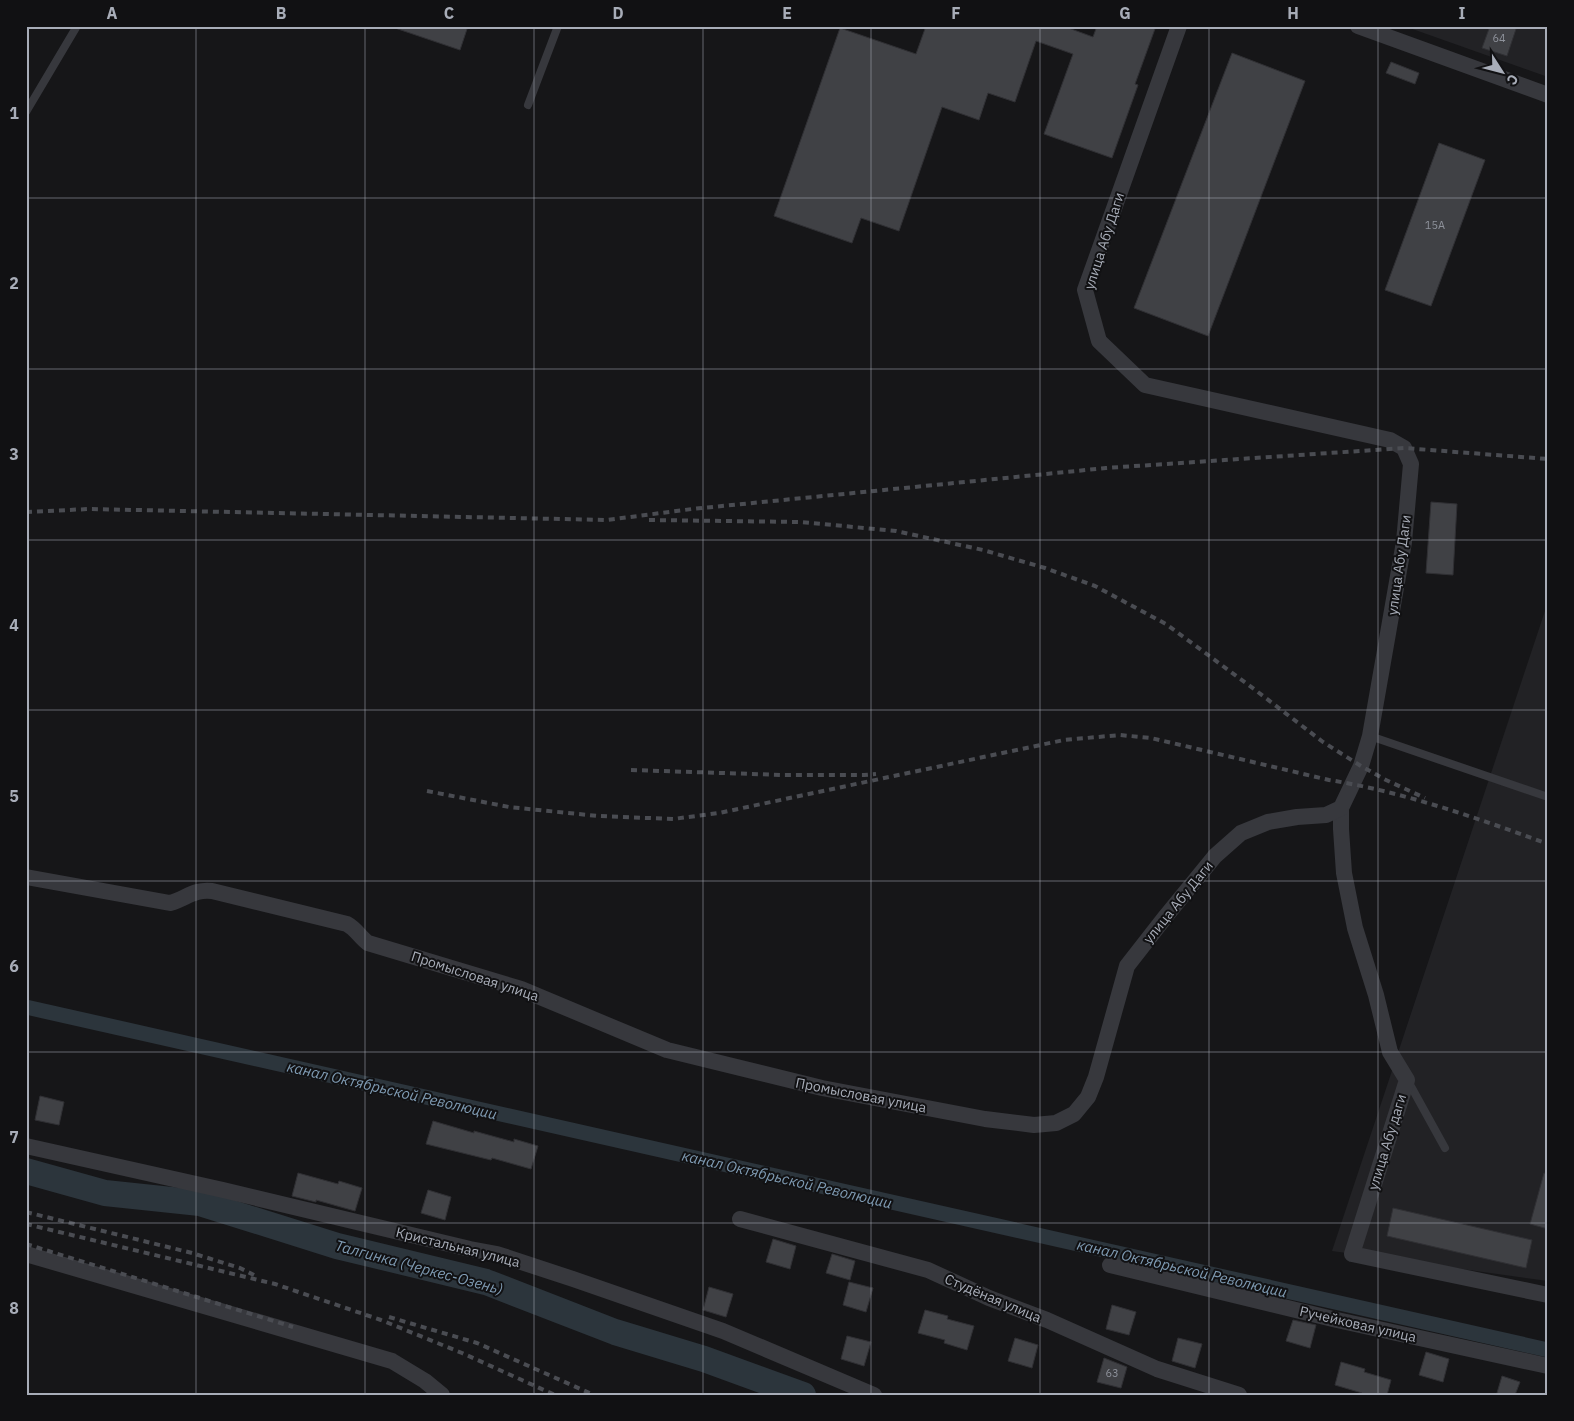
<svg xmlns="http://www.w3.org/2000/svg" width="1574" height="1421" viewBox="0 0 1574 1421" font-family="'IBM Plex Sans',sans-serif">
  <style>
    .built { fill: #222225 }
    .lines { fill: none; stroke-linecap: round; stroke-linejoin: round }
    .canal { stroke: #2c353c; stroke-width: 15 }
    .river { stroke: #2c353c; stroke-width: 26 }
    .building { fill: #404145; stroke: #303034 }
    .service { stroke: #37383d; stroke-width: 8 }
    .minor { stroke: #37383d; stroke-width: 16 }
    .rail { stroke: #4a4c52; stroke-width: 4; stroke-dasharray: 6 5; stroke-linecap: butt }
    .grid { fill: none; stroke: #a8adb8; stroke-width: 1; stroke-opacity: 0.55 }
    .labels { text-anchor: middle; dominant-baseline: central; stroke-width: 4; stroke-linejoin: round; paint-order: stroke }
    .number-label { font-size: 11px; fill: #8e929b }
    .street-label { font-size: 14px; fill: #a8adb8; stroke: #111113 }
    .water-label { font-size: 15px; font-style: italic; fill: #7f9bb3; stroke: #111113 }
    .neatline { fill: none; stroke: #a8adb8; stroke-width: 2 }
    .grid-label { font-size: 16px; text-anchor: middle; font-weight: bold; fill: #a8adb8 }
  </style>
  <rect width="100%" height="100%" fill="#161618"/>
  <g class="built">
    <path d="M1404 26H1548V77Z"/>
    <path d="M1548 602V1281L1332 1251Z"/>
  </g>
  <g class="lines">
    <path class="canal" d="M26 1007 1548 1350"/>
    <path class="river" d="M26 1171 105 1193 200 1203 337 1246 486 1282 615 1332 704 1359 803 1395"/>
  </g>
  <g class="building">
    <path d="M395 26H468L460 50 395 28Z"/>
    <path d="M926 26H1063L1093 37 1097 26H1156L1135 84 1138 85 1112 158 1044 134 1073 54 1036 41 1015 102 988 93 979 120 942 107 899 231 861 218 852 243 774 216 840 28 916 54Z"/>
    <path d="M1490 26H1517L1507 56 1482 48Z"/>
    <path d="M1232 53 1305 81 1208 336 1134 308Z"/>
    <path d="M1391 62 1419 73 1415 84 1386 73Z"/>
    <path d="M1439 143 1485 160 1431 306 1385 290Z"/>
    <path d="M1431 502 1457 504 1453 575 1426 573Z"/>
    <path d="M40 1096 64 1102 59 1125 35 1120Z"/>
    <path d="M433 1121 474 1133V1131L514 1142V1139L538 1146 531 1169 492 1158 491 1160 426 1144Z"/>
    <path d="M298 1173 338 1184 339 1181 362 1188 355 1211 316 1200V1202L292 1196Z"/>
    <path d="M1544 1173 1548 1174V1229L1530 1224Z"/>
    <path d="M428 1190 451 1197 445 1220 421 1213Z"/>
    <path d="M1393 1208 1532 1240 1526 1268 1387 1236Z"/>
    <path d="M773 1239 796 1246 790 1269 766 1262Z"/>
    <path d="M832 1254 855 1261 850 1280 826 1273Z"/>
    <path d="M849 1282 873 1288 866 1312 843 1305Z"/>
    <path d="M709 1287 733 1294 726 1317 703 1310Z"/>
    <path d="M1112 1305 1136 1312 1129 1335 1106 1329Z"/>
    <path d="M925 1310 948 1316 947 1319 974 1326 967 1350 944 1343 945 1340 918 1333Z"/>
    <path d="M1293 1320 1316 1325 1310 1348 1286 1341Z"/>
    <path d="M847 1336 871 1342 864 1366 841 1359Z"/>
    <path d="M1015 1338 1038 1345 1032 1368 1008 1361Z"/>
    <path d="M1178 1338 1202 1344 1195 1368 1172 1361Z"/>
    <path d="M1426 1352 1449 1359 1443 1382 1419 1375Z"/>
    <path d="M1104 1358 1127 1367 1121 1388 1097 1382Z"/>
    <path d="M1341 1362 1365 1369 1364 1372 1391 1380 1387 1395H1362V1393L1335 1385Z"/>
    <path d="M1502 1376 1520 1382 1515 1395H1504L1497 1393Z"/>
  </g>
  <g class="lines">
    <g class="service">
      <path d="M528 105 558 26"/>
      <path d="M26 112 77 26"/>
      <path d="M1370 736 1548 797"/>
      <path d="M1408 1081 1445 1148"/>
    </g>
    <g class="minor">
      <path d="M1358 26 1548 95"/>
      <path d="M1341 808V829L1344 873 1355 928 1376 995 1390 1052 1407 1080 1352 1254 1548 1295"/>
      <path d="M26 877 170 903C187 898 194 889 212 891L347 924C356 929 360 937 368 943L521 989 667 1050 822 1088 985 1119 1034 1125 1056 1123 1074 1114 1088 1097 1096 1077 1127 966 1166 916 1215 856 1241 833 1268 822 1297 817 1326 815 1341 808 1361 766 1370 736 1404 542 1411 464 1404 448 1390 440 1145 385 1099 341 1085 290 1179 26"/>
      <path d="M26 1146 223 1190 470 1249 497 1254 573 1279 723 1331 874 1395"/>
      <path d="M740 1219 928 1270 989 1298 1047 1320 1157 1369 1239 1395"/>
      <path d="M26 1254 392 1361 425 1381 442 1395"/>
      <path d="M1110 1265 1337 1320 1548 1366"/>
    </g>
    <g class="rail">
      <path d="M26 512 89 509 607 520 692 509 1106 468 1404 448 1548 459"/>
      <path d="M649 520 801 522 896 531 983 550 1045 568 1095 586 1166 624 1254 689 1323 742 1361 766 1386 780 1425 798"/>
      <path d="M631 770 783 775H864L876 774"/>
      <path d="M427 791 509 807 598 816 673 819 719 813 1064 740 1120 735 1151 738 1329 780C1404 792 1477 818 1548 844"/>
      <path d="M26 1212 192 1253 240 1268 254 1275"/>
      <path d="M26 1224 275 1284 381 1320 462 1353 555 1395"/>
      <path d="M26 1244 293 1327"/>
      <path d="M389 1317 477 1343 594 1395"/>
    </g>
  </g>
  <path class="grid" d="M196 26V1395M365 26V1395M534 26V1395M703 26V1395M871 26V1395M1040 26V1395M1209 26V1395M1378 26V1395M26 198H1548M26 369H1548M26 540H1548M26 710H1548M26 881H1548M26 1052H1548M26 1223H1548"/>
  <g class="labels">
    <g class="number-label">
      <text x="1499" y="38">64</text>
      <text x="1435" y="225">15А</text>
      <text x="1112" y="1373">63</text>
    </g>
    <g class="street-label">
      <text transform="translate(1104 241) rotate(-72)">улица Абу Даги</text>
      <text transform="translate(1399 565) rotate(-82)">улица Абу Даги</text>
      <text transform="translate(1178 902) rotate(-51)">улица Абу Даги</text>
      <text transform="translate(475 976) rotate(18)">Промысловая улица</text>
      <text transform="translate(861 1095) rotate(11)">Промысловая улица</text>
      <text transform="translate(1387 1142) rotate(-73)">улица Абу даги</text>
      <text transform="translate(458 1247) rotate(14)">Кристальная улица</text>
      <text transform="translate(993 1298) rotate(23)">Студёная улица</text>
      <text transform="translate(1358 1324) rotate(13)">Ручейковая улица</text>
    </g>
    <g class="water-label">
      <text transform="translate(392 1090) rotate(13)">канал Октябрьской Революции</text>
      <text transform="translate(787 1179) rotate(13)">канал Октябрьской Революции</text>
      <text transform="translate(419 1267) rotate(15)">Талгинка (Черкес-Озень)</text>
      <text transform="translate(1182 1268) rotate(13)">канал Октябрьской Революции</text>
    </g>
  </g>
  <rect width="1574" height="1421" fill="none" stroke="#111113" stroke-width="55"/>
  <g transform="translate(1502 72) rotate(126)" stroke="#111113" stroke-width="4" paint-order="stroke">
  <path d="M0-4L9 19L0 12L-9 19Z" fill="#a8adb8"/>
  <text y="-8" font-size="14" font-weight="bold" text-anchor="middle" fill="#a8adb8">С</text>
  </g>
  <rect x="28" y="28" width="1518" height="1366" class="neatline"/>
  <g class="grid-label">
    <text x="112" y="19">A</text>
    <text x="281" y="19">B</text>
    <text x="449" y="19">C</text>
    <text x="618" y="19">D</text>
    <text x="787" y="19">E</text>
    <text x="956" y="19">F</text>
    <text x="1125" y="19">G</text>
    <text x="1293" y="19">H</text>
    <text x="1462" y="19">I</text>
    <text x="14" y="119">1</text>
    <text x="14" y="289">2</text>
    <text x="14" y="460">3</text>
    <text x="14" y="631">4</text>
    <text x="14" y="802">5</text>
    <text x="14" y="972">6</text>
    <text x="14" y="1143">7</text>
    <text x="14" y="1314">8</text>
  </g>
</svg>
